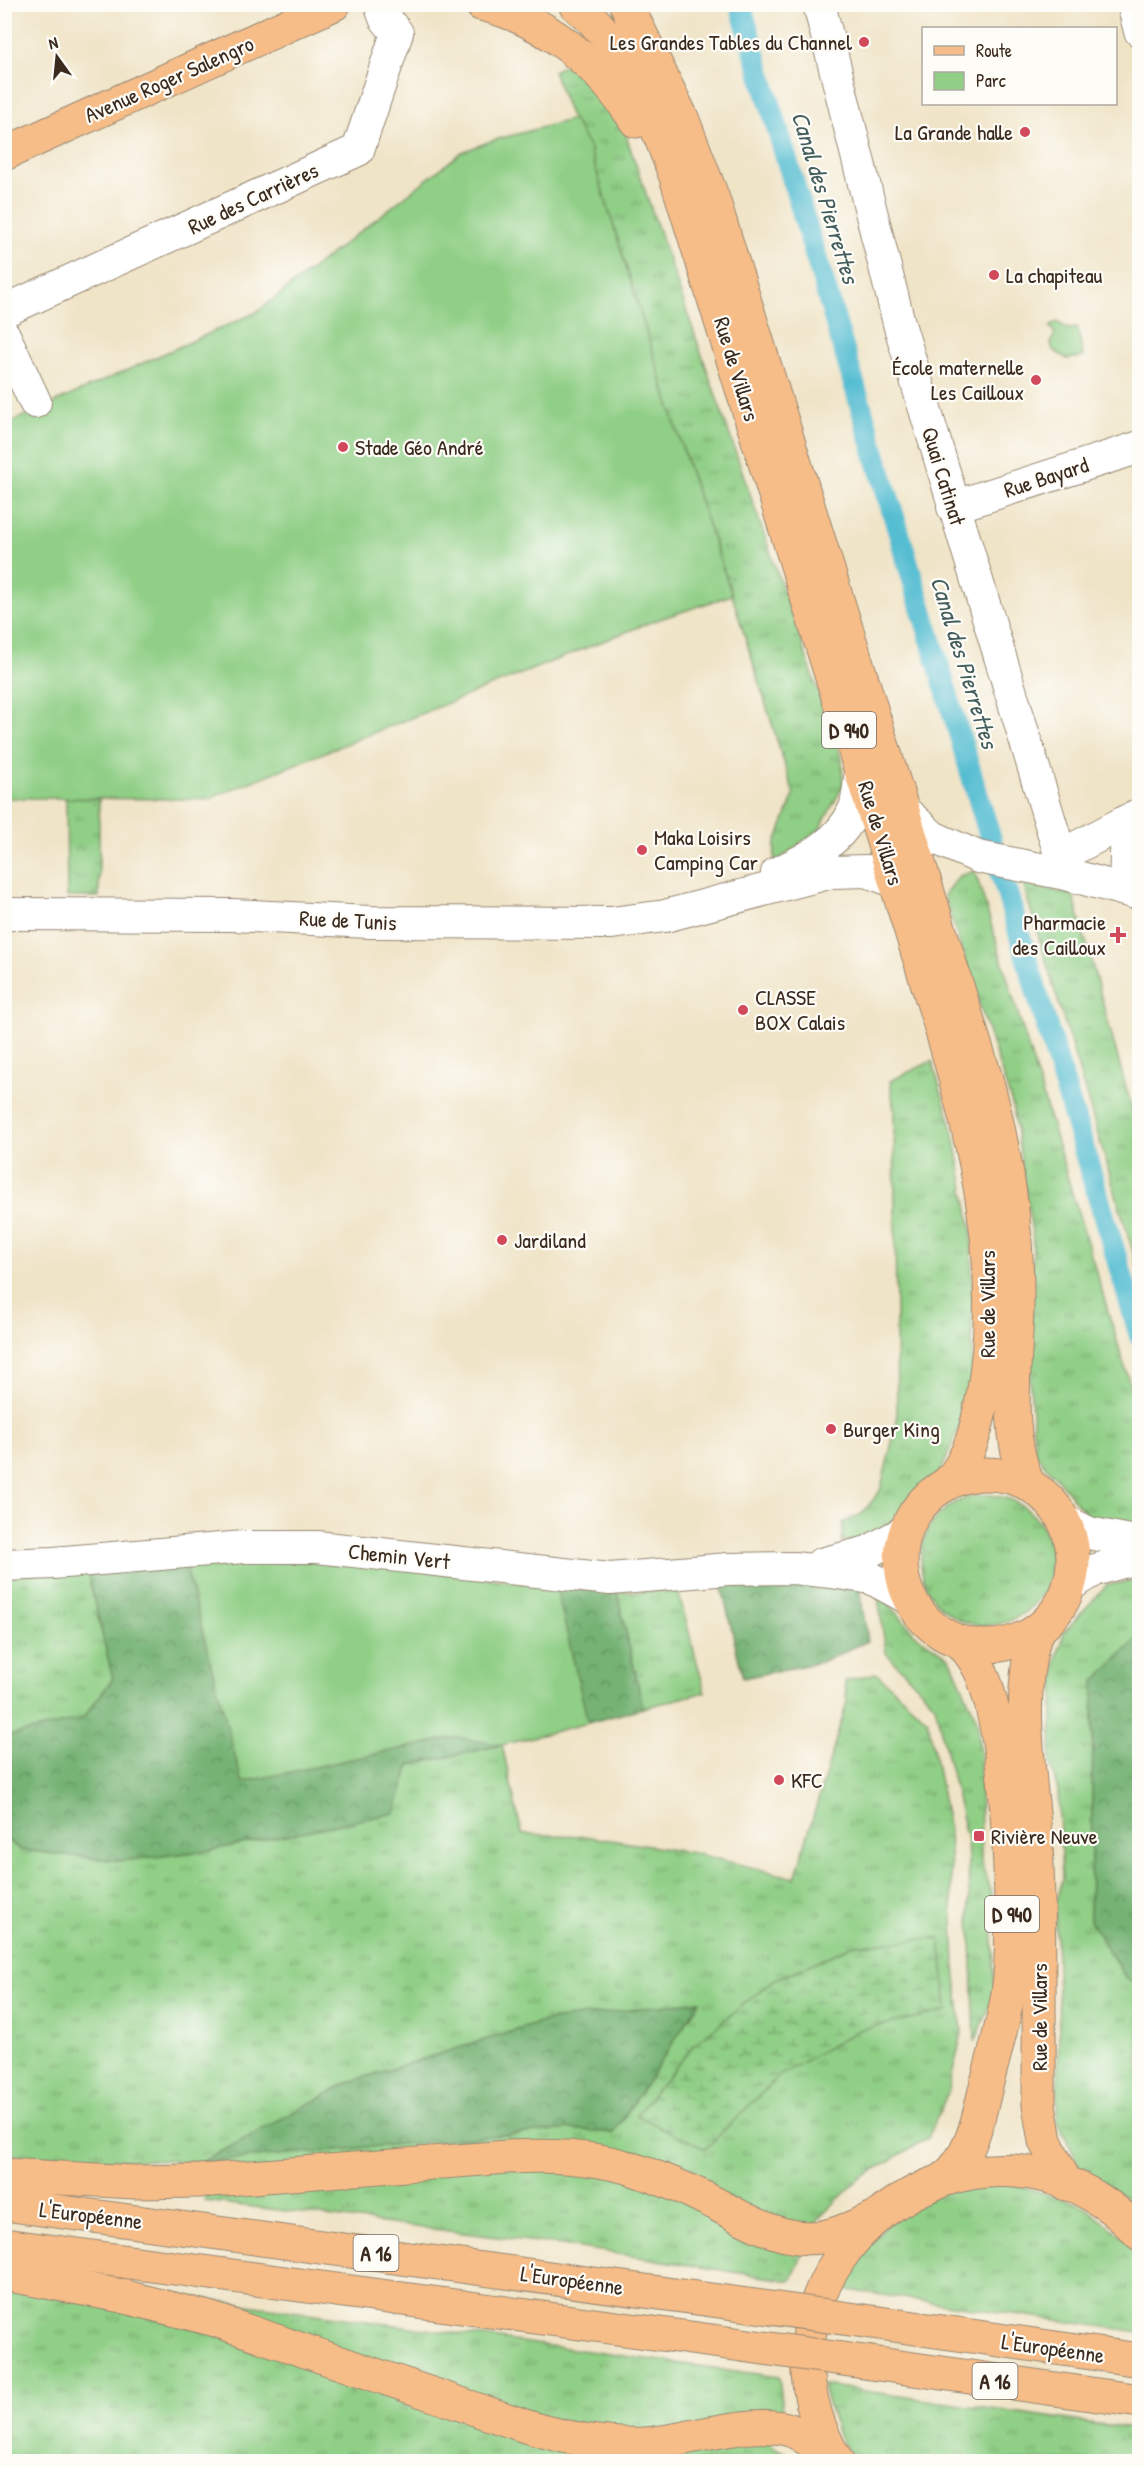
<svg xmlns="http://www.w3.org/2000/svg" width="1144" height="2466" viewBox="0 0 1144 2466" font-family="'Patrick Hand',sans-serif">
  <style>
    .grass { fill: url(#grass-tufts); stroke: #667c52; stroke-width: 1.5; fill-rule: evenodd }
    .forest { fill: url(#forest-crowns); stroke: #586e48; stroke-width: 1.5 }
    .wetland { fill: url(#wetland-marsh); stroke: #667c52; stroke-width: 1.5 }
    .green { fill: #90cf86; stroke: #667c52; stroke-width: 1.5 }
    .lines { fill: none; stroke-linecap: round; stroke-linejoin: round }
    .canal { stroke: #55bdd2; stroke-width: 22 }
    .minor-casing { stroke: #968772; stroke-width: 34 }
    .major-casing { stroke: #968772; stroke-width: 35 }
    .highway-casing { stroke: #968772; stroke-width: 35 }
    .minor { stroke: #fff; stroke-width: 32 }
    .major { stroke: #f7bd88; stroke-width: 33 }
    .highway { stroke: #f7bd88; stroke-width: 33 }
    .highway-bridge-casing { stroke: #968772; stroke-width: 35; stroke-linecap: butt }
    .highway-bridge { stroke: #f7bd88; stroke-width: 33 }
    .poi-dot { fill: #d1495b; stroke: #fdfcf7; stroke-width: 2 }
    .labels { text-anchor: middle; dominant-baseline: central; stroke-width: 4.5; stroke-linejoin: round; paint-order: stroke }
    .shield { fill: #fdfcf7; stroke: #75695f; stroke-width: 1.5 }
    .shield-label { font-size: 21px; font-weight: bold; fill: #3b2a1e }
    .poi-label { font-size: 22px; fill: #3b2a1e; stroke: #fdfcf7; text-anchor: start }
    .street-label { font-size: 22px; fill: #3b2a1e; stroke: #fdfcf7 }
    .water-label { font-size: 24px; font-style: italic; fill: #445d5d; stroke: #fdfcf7 }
  </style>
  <defs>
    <pattern id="grass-tufts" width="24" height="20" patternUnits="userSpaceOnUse" patternTransform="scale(1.5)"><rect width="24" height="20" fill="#90cf86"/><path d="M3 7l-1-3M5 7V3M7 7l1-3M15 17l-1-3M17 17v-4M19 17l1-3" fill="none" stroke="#77a86d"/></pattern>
    <pattern id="forest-crowns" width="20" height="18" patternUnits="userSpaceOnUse" patternTransform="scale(1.5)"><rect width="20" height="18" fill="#74b273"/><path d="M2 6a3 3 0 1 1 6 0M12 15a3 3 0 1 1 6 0" fill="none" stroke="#60915e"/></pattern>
    <pattern id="wetland-marsh" width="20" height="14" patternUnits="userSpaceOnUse" patternTransform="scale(1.5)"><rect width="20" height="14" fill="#90cf86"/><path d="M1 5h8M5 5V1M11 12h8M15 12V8" fill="none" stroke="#77a86d"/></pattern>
  </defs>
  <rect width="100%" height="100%" fill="#fdfcf7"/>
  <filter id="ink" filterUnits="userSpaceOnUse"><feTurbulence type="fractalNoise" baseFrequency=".0167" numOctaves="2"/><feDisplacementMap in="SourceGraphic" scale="12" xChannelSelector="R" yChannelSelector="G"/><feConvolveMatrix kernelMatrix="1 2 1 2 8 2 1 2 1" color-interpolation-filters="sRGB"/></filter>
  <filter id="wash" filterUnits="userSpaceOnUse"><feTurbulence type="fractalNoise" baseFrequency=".008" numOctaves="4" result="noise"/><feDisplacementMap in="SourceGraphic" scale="24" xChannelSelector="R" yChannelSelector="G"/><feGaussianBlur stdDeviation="1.35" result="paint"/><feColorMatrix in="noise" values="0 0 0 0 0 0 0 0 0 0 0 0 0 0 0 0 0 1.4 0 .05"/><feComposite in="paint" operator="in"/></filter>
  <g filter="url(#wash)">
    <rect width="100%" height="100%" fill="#f0e4c7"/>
    <g class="grass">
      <path d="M573 61 623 127 842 760 843 786 819 830 774 863 775 845 794 795 732 595 689 469 589 147 570 115 553 71Z"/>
      <path d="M66 798 99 799V897H67Z"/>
      <path d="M975 871 1139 1414V1526H1123L1087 1515 1035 1453 1030 1385 1033 1240 1013 1107 944 896 959 876Z"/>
      <path d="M1023 884 1073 895 1135 1120 1139 1119V1272Z"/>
      <path d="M932 1061 954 1134 972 1232V1396L942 1469 874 1541H842L843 1523 862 1514 880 1491 897 1422 894 1111 890 1081Z"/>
      <circle cx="986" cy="1560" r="65"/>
      <path d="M87 1571 113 1679 82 1719 5 1737 4 1576Z"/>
      <path d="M1139 1580V1637L1094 1682 1090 1921 1124 1975 1139 1989V2214L1127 2198 1082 2172 1057 2120 1059 2026 1055 1904 1062 1879 1058 1790 1050 1763 1056 1660 1064 1632 1107 1585Z"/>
      <path d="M877 1590 915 1634 950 1658 978 1723 980 1756 981 1862 991 1894 995 1994 975 2042 967 1840 935 1705 886 1653Z"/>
      <path d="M678 1591 705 1692 643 1708 617 1592Z"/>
      <path d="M876 1673 928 1721 949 1830 955 1966 962 2033 948 2092 928 2138 860 2178 818 2219 791 2281 562 2245 205 2201 202 2162 76 2159 5 2154 4 1838 21 1850 120 1861 212 1850 410 1765 502 1745 522 1834 585 1836 693 1853 795 1878 847 1702 845 1681ZM699 2002 614 2133 571 2129 204 2161 349 2082 549 2020Z"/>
      <path d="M1007 2182 1082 2205 1126 2239 1139 2262V2332L834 2288 890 2220 943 2192Z"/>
      <path d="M5 2284 225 2335 541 2444 765 2436 775 2448 803 2461 5 2462Z"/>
      <path d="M145 2291 779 2377 784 2418 658 2433 575 2428Z"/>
      <path d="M822 2385 1139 2430V2461H855L838 2435Z"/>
    </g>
    <g class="forest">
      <path d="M185 1564 243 1782 456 1737 502 1745 410 1765 395 1813 212 1850 120 1861 21 1850 5 1838V1737L82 1719 113 1679 87 1571Z"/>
      <path d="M720 1580 859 1586 868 1641 821 1662 743 1678Z"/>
      <path d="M556 1587 617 1592 643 1708 588 1723Z"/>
      <path d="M1139 1637V1989L1124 1975 1090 1921 1094 1682Z"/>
      <path d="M700 2001 614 2133 571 2129 202 2162 349 2082 549 2020Z"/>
    </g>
    <path class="wetland" d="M940 1937 947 2011 859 2030 780 2075 705 2149 636 2115 693 2046 772 1981 852 1946Z"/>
    <g class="green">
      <path d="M573 119 589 147 689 469 732 595 651 622 208 799 5 798 4 425 257 312 462 152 491 141Z"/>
      <path d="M1057 322 1068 329 1078 328 1083 357 1067 359 1053 350 1051 343 1055 333 1050 327Z"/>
      <path d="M341 1560 556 1587 588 1723 502 1745 456 1737 242 1782 185 1564Z"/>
    </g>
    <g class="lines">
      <path class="canal" d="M740 4 1140 1336"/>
    </g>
  </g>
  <g filter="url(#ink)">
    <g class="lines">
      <g class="minor-casing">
        <g id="minor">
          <path d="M819 4 900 327 1066 874"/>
          <path d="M1133 4 1140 31"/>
          <path d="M4 311 358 150 397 33 385 18 380 4"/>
          <path d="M4 335 35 402"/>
          <path d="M953 507 1140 447"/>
          <path d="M901 808 933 837 978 857 1066 874 1140 894"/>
          <path d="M1060 856 1140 814"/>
          <path d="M777 873C808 859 842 841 855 808 859 796 859 783 861 771"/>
          <path d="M1125 890 1127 821"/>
          <path d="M4 914 233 915 369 922 612 923 665 916 832 872 867 871 896 882"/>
          <path d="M1064 1521 1089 1533 1140 1543"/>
          <path d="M821 1564 868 1552 906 1531"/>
          <path d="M4 1565 53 1563 244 1547H317L610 1579 728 1569 793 1568 831 1572 871 1578 910 1599"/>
          <path d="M1070 1585 1095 1570 1140 1557"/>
        </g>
      </g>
      <g class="major-casing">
        <g id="major">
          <path d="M481 4C547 20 599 64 636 121"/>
          <path d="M575 4C628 46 653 116 676 177L939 1021C976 1145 1005 1265 983 1395 977 1427 970 1459 948 1483"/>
          <path d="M626 4 682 118 713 199 988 1086C1006 1154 1017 1224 1017 1294 1018 1358 1002 1424 1028 1484"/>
          <path d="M4 154 334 4"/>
          <circle cx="987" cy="1560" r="86"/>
          <path d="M1037 1630C1012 1699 1035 1794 1037 1867 1040 1946 1039 2026 1039 2105L1045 2141 1066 2184"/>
          <path d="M944 2179C972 2156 978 2120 986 2086 994 2056 1003 2025 1008 1993 1014 1951 1011 1908 1010 1866 1007 1805 1004 1741 985 1682 980 1667 972 1655 962 1643"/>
          <path d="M837 2462C719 2263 983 2066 1140 2234"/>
        </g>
      </g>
      <g class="highway-casing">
        <g id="highway">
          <path d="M4 2175 135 2182 200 2181 507 2157C549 2155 589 2156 630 2168 653 2176 676 2184 698 2195 738 2214 776 2243 822 2237 841 2234 857 2225 874 2218"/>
          <path d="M4 2204 748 2305"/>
          <path d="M4 2245 742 2345"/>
          <path d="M4 2274 122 2296 212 2319 528 2427C566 2438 605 2446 645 2444 687 2441 751 2418 790 2430 807 2435 821 2451 835 2462"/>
          <path d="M879 2323 1140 2360"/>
          <path d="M871 2363 1140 2401"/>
        </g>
      </g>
      <use href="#minor" class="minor"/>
      <use href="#major" class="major"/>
      <use href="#highway" class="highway"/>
      <g class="highway-bridge-casing">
        <g id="highway-bridge">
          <path d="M748 2305 879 2323"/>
          <path d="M742 2345 871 2363"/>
        </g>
      </g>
      <use href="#highway-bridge" class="highway-bridge"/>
    </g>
  </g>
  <g class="poi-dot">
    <circle cx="864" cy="42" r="6"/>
    <circle cx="1025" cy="132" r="6"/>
    <circle cx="994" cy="275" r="6"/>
    <circle cx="1036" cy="380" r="6"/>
    <circle cx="343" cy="447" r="6"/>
    <circle cx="642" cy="850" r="6"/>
    <path d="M1115 926h6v6h6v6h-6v6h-6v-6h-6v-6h6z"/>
    <circle cx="743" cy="1010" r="6"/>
    <circle cx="502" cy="1240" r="6"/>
    <circle cx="831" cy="1429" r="6"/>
    <circle cx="779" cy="1780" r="6"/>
    <rect x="973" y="1830" width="12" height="12" rx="3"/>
  </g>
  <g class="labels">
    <g class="shield">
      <rect x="822" y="712" width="54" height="36" rx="4.5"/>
      <rect x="985" y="1896" width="54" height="36" rx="4.5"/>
      <rect x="353.5" y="2235" width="45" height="36" rx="4.5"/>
      <rect x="972.5" y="2363" width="45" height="36" rx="4.5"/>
    </g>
    <g class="shield-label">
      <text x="849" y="730">D 940</text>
      <text x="1012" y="1914">D 940</text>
      <text x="376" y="2253">A 16</text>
      <text x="995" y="2381">A 16</text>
    </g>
    <g class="poi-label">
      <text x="852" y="42" text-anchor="end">Les Grandes Tables du Channel</text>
      <text x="1013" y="132" text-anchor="end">La Grande halle</text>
      <text x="1006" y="275">La chapiteau</text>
      <text x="1024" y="367" text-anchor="end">École maternelle<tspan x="1024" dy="25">Les Cailloux</tspan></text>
      <text x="355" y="447">Stade Géo André</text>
      <text x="654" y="837">Maka Loisirs<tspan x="654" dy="25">Camping Car</tspan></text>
      <text x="1106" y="922" text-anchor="end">Pharmacie<tspan x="1106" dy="25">des Cailloux</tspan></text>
      <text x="755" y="997">CLASSE<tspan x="755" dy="25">BOX Calais</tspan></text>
      <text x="514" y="1240">Jardiland</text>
      <text x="843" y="1429">Burger King</text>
      <text x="791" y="1780">KFC</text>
      <text x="991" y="1836">Rivière Neuve</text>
    </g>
    <g class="street-label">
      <text transform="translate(169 79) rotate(-24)">Avenue Roger Salengro</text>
      <text transform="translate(253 198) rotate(-25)">Rue des Carrières</text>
      <text transform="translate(737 369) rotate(73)">Rue de Villars</text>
      <text transform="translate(944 476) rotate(73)">Quai Catinat</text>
      <text transform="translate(1046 477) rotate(-18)">Rue Bayard</text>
      <text transform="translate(881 833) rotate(73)">Rue de Villars</text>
      <text transform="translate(348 920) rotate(3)">Rue de Tunis</text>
      <text transform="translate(987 1304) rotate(-90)">Rue de Villars</text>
      <text transform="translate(399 1556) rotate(6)">Chemin Vert</text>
      <text transform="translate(1039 2017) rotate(-90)">Rue de Villars</text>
      <text transform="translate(91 2215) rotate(7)">L'Européenne</text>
      <text transform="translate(572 2280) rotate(8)">L'Européenne</text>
      <text transform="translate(1053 2348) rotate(8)">L'Européenne</text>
    </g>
    <g class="water-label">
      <text transform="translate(826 197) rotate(73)">Canal des Pierrettes</text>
      <text transform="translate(965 662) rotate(73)">Canal des Pierrettes</text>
    </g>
  </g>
  <rect width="1144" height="2466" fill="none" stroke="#fdfcf7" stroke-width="24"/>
  <rect x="922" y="27" width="195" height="78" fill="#fdfcf7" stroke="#afa8a0" stroke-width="1.5"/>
  <rect x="934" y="46" width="30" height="9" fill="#f7bd88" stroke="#afa8a0" stroke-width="1.5"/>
  <text x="976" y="57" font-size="18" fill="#3b2a1e">Route</text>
  <rect x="934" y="72" width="30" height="18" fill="#90cf86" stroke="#afa8a0" stroke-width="1.5"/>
  <text x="976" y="87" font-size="18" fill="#3b2a1e">Parc</text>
  <g transform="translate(57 57) rotate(345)" stroke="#fdfcf7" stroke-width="4.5" paint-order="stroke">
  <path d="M0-4.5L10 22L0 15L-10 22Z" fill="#3b2a1e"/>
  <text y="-9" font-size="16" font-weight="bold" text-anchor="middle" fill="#3b2a1e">N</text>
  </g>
</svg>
